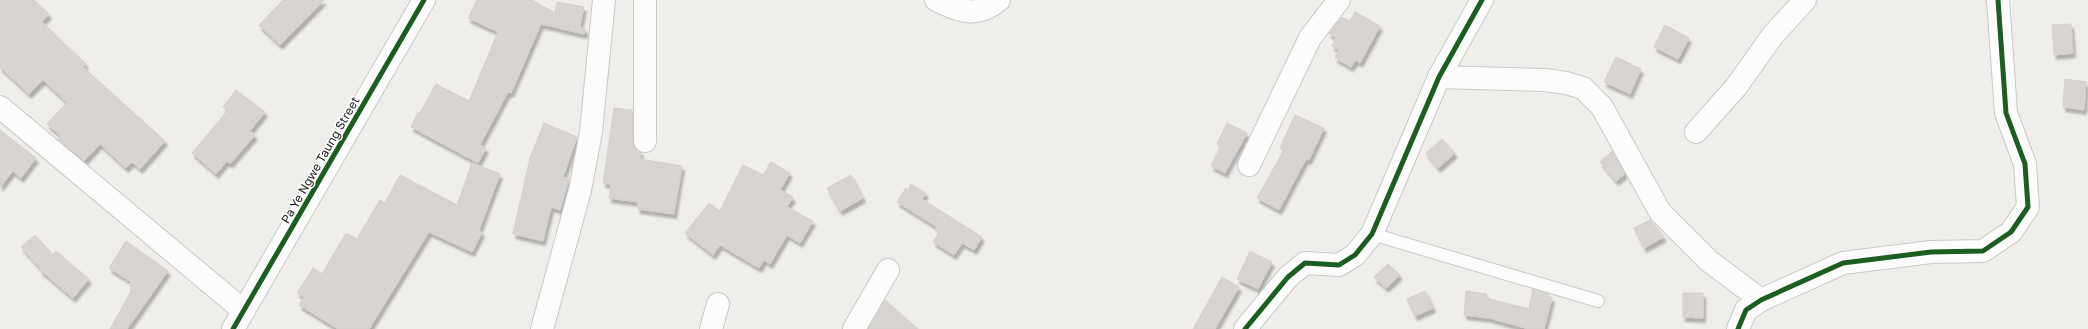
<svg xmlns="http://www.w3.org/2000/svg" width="2088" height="329" viewBox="0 0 2088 329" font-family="'Golos Text',sans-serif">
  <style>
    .building { fill: #d7d4d2; stroke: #d3d0cc; filter: url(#shadow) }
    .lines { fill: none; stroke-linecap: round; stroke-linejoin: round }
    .lane-casing { stroke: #c9c8c7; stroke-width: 14 }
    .street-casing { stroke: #c9c8c7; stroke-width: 24 }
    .lane { stroke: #fdfcfc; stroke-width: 12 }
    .street { stroke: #fdfcfc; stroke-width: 22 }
    .cycleway-casing { stroke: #fff; stroke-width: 8 }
    .cycleway { stroke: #1b5e20; stroke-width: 5 }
    .labels { text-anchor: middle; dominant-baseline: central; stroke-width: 3; stroke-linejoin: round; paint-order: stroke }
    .street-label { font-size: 12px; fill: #222; stroke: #fff }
  </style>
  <defs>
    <filter id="shadow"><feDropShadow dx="2.5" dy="4.5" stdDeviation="1" flood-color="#0004"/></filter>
  </defs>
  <rect width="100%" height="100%" fill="#f0eeeb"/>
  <g class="building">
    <path d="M0 0H34L49 14 42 22 86 64 83 67 165 141 140 169 132 162 126 168 100 144 84 161 58 139 61 136 47 124 67 102 43 80 29 94 0 67Z"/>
    <path d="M283 0H324L280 45 259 25Z"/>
    <path d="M477 0H532L555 13 557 2 584 7 580 26 586 30 584 34 541 24 511 93 508 92 480 145 486 148 478 163 411 127 418 112 420 113 436 84 469 101 498 32 468 18Z"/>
    <path d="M1355 12 1380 26 1360 63 1356 60 1351 67 1335 58 1339 50 1332 46 1336 38 1329 33 1342 17 1350 21Z"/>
    <path d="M2071 24 2073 53 2054 55 2052 25Z"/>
    <path d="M1665 25 1689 38 1678 59 1654 47Z"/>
    <path d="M1616 57 1641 69 1630 94 1604 82Z"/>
    <path d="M2065 79 2086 82 2084 110 2063 107Z"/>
    <path d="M236 90 265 112 250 131 255 135 230 164 227 161 216 174 192 153 228 110 223 107Z"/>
    <path d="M614 108 632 110 633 141 634 148 641 152 640 159 682 166 674 214 638 209V202L609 198 611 184 603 183Z"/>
    <path d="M1295 115 1324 128 1309 160 1306 159 1279 210 1257 198 1284 150 1280 148Z"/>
    <path d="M544 123 577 137 563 177 569 179 560 210 551 207 543 241 513 234 530 158Z"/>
    <path d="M1227 123 1247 133 1225 173 1211 166 1221 146 1217 144Z"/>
    <path d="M0 130 36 158 21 178 13 171 0 187Z"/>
    <path d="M1442 139 1455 153 1438 168 1426 153Z"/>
    <path d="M1612 151 1625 174 1616 181 1600 162Z"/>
    <path d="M771 162 790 173 780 190 793 197 787 207 813 221 800 243 787 235 770 264 764 260 759 268 720 245 713 255 685 233 709 203 720 211 743 165 763 175Z"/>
    <path d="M472 163 500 174 479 230 482 232 472 252 429 232 369 329H338L299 305 304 297 297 293 313 268 322 274 346 233 357 239 380 200 385 203 400 175 457 205Z"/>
    <path d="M851 175 863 198 840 211 827 188Z"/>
    <path d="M911 184 926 193 922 199 982 237 974 250 962 243 954 255 933 242 939 233 935 230 937 227 897 202 906 188 908 190Z"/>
    <path d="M1650 220 1664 237 1644 248 1634 228Z"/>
    <path d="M35 235 53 255 56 251 89 279 73 298 40 270 41 269 21 247Z"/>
    <path d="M126 241 168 271 127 329H110L133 288 129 285 131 282 109 268Z"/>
    <path d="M1250 251 1272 262 1258 289 1237 279Z"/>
    <path d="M1388 264 1400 275 1386 288 1374 277Z"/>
    <path d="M1222 277 1239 287 1215 329H1193Z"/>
    <path d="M1533 289 1549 294 1548 296 1552 298 1544 329H1529L1489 318 1464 315 1466 291 1487 294 1486 298 1529 309Z"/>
    <path d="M1425 291 1433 308 1415 316 1407 299Z"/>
    <path d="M1683 293H1703V318L1683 317Z"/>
    <path d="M885 300 918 329H868Z"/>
  </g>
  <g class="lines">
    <g class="lane-casing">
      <path id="lane" d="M1372 234 1598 301"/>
    </g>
    <g class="street-casing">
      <g id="street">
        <path d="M645 0V141"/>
        <path d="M936 0C960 11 977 19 999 0"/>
        <path d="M1439 77 1545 80 1566 83 1583 88 1602 107 1660 212 1709 261 1761 300"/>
        <path d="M0 107 244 311"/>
        <path d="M1696 132 1736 87 1773 35 1805 0"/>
        <path d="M1249 165 1310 38 1339 0"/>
        <path d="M233 329 424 0"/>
        <path d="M542 329 580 190 591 132 604 0"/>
        <path d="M711 329 718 304"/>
        <path d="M854 329 888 270"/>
        <path d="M1245 329 1288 277 1305 263 1339 265 1355 255 1372 234 1439 77 1482 0"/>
        <path d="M1738 329 1746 310 1761 300 1843 263 1931 252 1983 251 2011 232 2028 207 2025 164 2006 113 1998 0"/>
      </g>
    </g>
    <use href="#lane" class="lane"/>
    <use href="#street" class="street"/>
    <g class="cycleway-casing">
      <g id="cycleway">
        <path d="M233 329 424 0"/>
        <path d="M1245 329 1288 277 1305 263 1339 265 1355 255 1372 234 1439 77 1482 0"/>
        <path d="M1738 329 1746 310 1761 300 1843 263 1931 252 1983 251 2011 232 2028 207 2025 164 2006 113 1998 0"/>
      </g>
    </g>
    <use href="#cycleway" class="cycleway"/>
  </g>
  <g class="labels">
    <g class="street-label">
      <text transform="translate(320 160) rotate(-60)">Pa Ye Ngwe Taung Street</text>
    </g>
  </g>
</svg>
